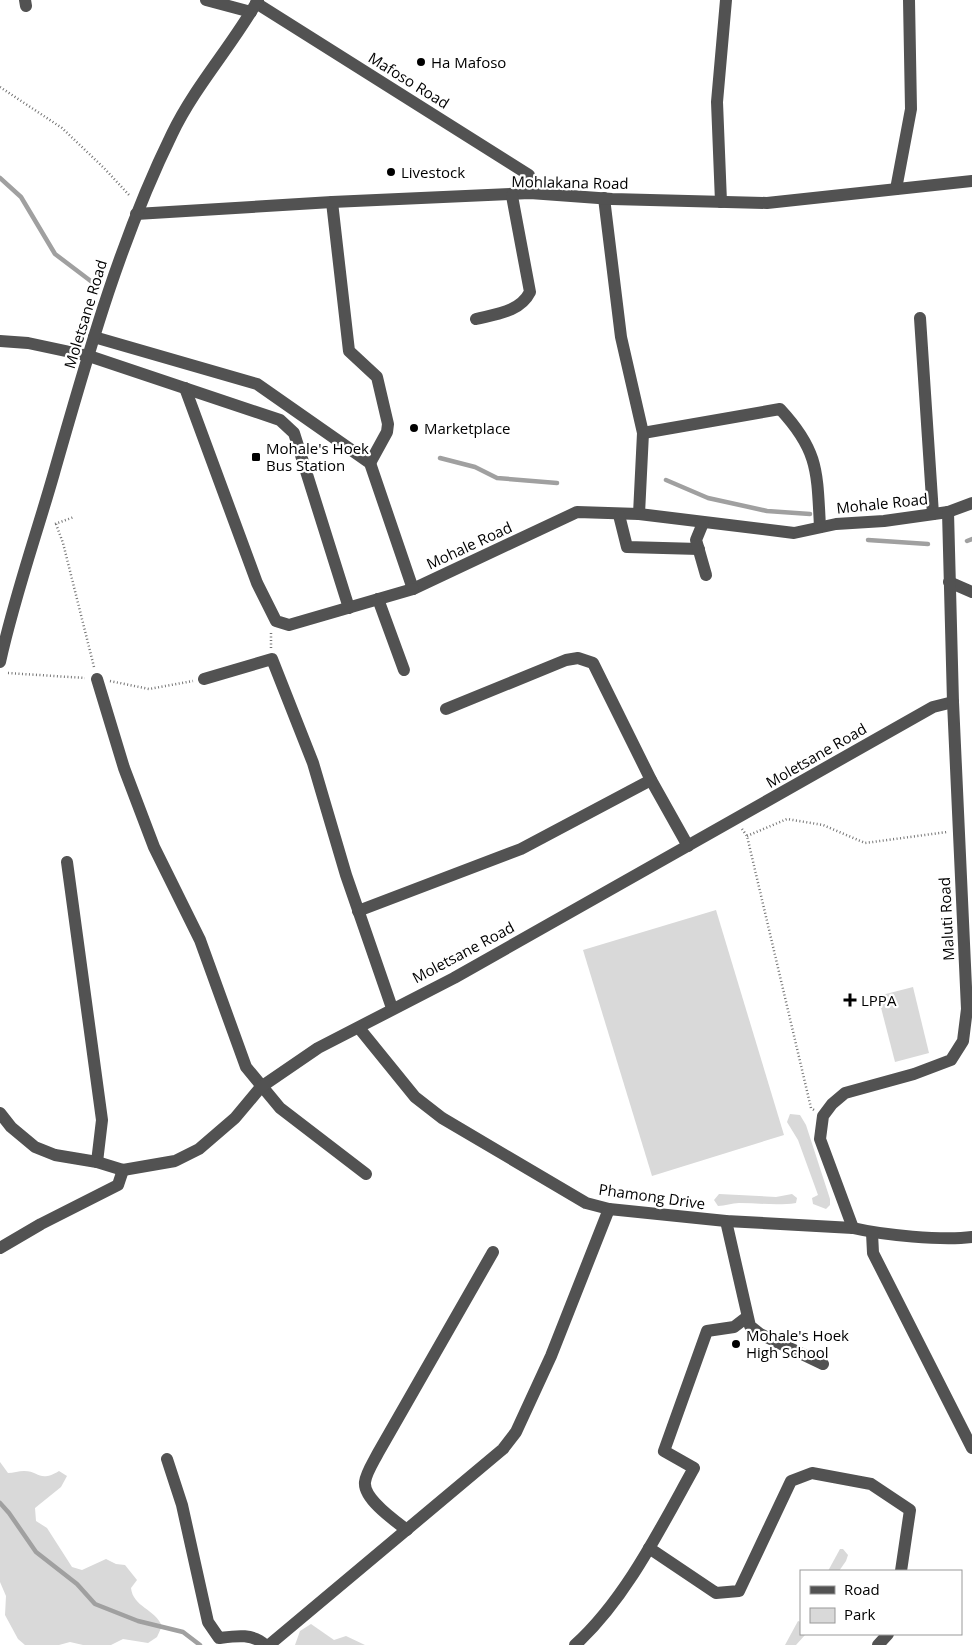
<svg xmlns="http://www.w3.org/2000/svg" width="972" height="1645" viewBox="0 0 972 1645" font-family="'Open Sans',sans-serif">
  <style>
    .green { fill: #d9d9d9 }
    .lines { fill: none; stroke-linecap: round; stroke-linejoin: round }
    .stream { stroke: #a0a0a0; stroke-width: 4.5 }
    .path { stroke: #747474; stroke-width: 2.5; stroke-dasharray: 1 2.5; stroke-linecap: butt }
    .minor { stroke: #525252; stroke-width: 12 }
    .poi-dot { fill: #000; stroke: #fff; stroke-width: 2 }
    .labels { text-anchor: middle; dominant-baseline: central; stroke-width: 4.5; stroke-linejoin: round; paint-order: stroke }
    .poi-label { font-size: 15px; fill: #000; stroke: #fff; text-anchor: start }
    .street-label { font-size: 15px; fill: #000; stroke: #fff }
  </style>
  <rect width="100%" height="100%" fill="#fff"/>
  <g class="green">
    <path d="M716 910 784 1135 652 1176 583 950Z"/>
    <path d="M913 987 929 1053 895 1062 878 996Z"/>
    <path d="M790 1114 800 1115 806 1125 830 1199V1205L826 1209 813 1204 812 1198 818 1195 798 1140 787 1122Z"/>
    <path d="M719 1194 776 1197 792 1194 797 1198 796 1203C777 1206 758 1203 739 1203 732 1203 725 1206 718 1206L714 1200Z"/>
    <path d="M0 1462 8 1473C13 1473 19 1471 24 1471 40 1471 39 1483 59 1471L67 1476 61 1487 35 1508 36 1521 47 1528 72 1567 82 1570 106 1559 116 1564 125 1565 137 1580 131 1588C133 1607 155 1609 162 1626L157 1637 148 1643 123 1639 111 1645H83L70 1642 59 1645H25L18 1639 5 1615 6 1596 0 1582Z"/>
    <path d="M840 1549H843L848 1555 846 1561 839 1571H828Z"/>
    <path d="M798 1621 801 1622V1634L805 1635 796 1645H785Z"/>
    <path d="M311 1624 334 1640 346 1636 365 1645H295L300 1631Z"/>
  </g>
  <g class="lines">
    <g class="stream">
      <path d="M0 178 21 197 55 254 92 282"/>
      <path d="M440 458 475 467 497 478 557 483"/>
      <path d="M666 480 708 498 767 511 810 514"/>
      <path d="M868 540 928 544"/>
      <path d="M967 541 972 539"/>
      <path d="M0 1503 9 1513 36 1552 77 1584 95 1604 138 1621 183 1632 200 1645"/>
    </g>
    <g class="path">
      <path d="M0 87 62 128 104 168 130 196"/>
      <path d="M55 524 74 517"/>
      <path d="M56 524 63 543 94 667"/>
      <path d="M271 648V631"/>
      <path d="M8 673 85 678"/>
      <path d="M110 681 149 689 193 681"/>
      <path d="M742 829 747 836 811 1108 814 1110"/>
      <path d="M747 836 787 819 823 825 865 843 947 832"/>
    </g>
    <g class="minor">
      <path d="M25 0 26 6"/>
      <path d="M206 0 251 12"/>
      <path d="M256 3 529 175 530 193"/>
      <path d="M896 189 911 109 909 0"/>
      <path d="M604 198 621 337 643 433 639 514"/>
      <path d="M332 202 349 351 377 377 388 424 387 432 370 463"/>
      <path d="M721 202 717 102 726 0"/>
      <path d="M136 214 332 202 530 193 612 199 767 203 972 181"/>
      <path d="M920 318 933 514"/>
      <path d="M476 319C496 314 520 312 530 292L512 196"/>
      <path d="M94 337 257 384 370 463 413 589 577 512 639 514 794 533 836 524 884 521 948 512 972 503"/>
      <path d="M0 341 28 343 89 356 280 420 294 433 349 608"/>
      <path d="M185 388 257 583 276 621 289 625 413 589"/>
      <path d="M643 433 780 409C819 451 817 472 820 527"/>
      <path d="M619 515 627 547 699 549"/>
      <path d="M703 523 696 540 706 575"/>
      <path d="M949 582 972 592"/>
      <path d="M378 599 404 670"/>
      <path d="M0 662C14 598 36 536 54 473 87 358 119 242 172 134 195 86 232 46 258 0"/>
      <path d="M97 679 124 768 154 847 200 940 246 1067 280 1108 366 1174"/>
      <path d="M204 679 272 659 313 763 346 875 392 1008"/>
      <path d="M446 709 566 660 578 658 593 663 651 780 688 846"/>
      <path d="M67 862 102 1120 97 1162"/>
      <path d="M358 911 521 849 651 780"/>
      <path d="M359 1028 415 1097 442 1118 586 1203 609 1209 726 1221 853 1228C883 1235 942 1241 972 1237"/>
      <path d="M0 1113 11 1127 35 1147 55 1155 97 1162 123 1170 175 1161 199 1149 235 1118 261 1087 318 1048 454 978 933 707 953 702"/>
      <path d="M726 1221 750 1326 760 1334 823 1364"/>
      <path d="M853 1228 820 1139 823 1116 832 1104 845 1093 914 1074 951 1060 963 1041 967 1009 953 702 948 512"/>
      <path d="M872 1233 873 1253 972 1448"/>
      <path d="M0 1248 41 1224 118 1185 123 1170"/>
      <path d="M167 1459 182 1505 208 1622 219 1638C235 1636 253 1633 265 1645"/>
      <path d="M407 1530C395 1521 363 1499 365 1482 366 1473 374 1461 378 1453L493 1252"/>
      <path d="M649 1548 716 1593 739 1591 791 1481 812 1473 871 1484 910 1510 901 1571"/>
      <path d="M269 1645 503 1449 516 1432 551 1356 609 1209"/>
      <path d="M575 1645C626 1599 661 1527 694 1468L664 1451 707 1331 734 1327 747 1317"/>
      <path d="M878 1645 888 1634"/>
    </g>
  </g>
  <g class="poi-dot">
    <circle cx="421" cy="62" r="5"/>
    <circle cx="391" cy="172" r="5"/>
    <circle cx="414" cy="428" r="5"/>
    <rect x="251" y="452" width="10" height="10" rx="2.5"/>
    <path d="M847.5 992.5h5v5h5v5h-5v5h-5v-5h-5v-5h5z"/>
    <circle cx="736" cy="1344" r="5"/>
  </g>
  <g class="labels">
    <g class="poi-label">
      <text x="431" y="62">Ha Mafoso</text>
      <text x="401" y="172">Livestock</text>
      <text x="424" y="428">Marketplace</text>
      <text x="266" y="448">Mohale's Hoek<tspan x="266" dy="17">Bus Station</tspan></text>
      <text x="861" y="1000">LPPA</text>
      <text x="746" y="1335">Mohale's Hoek<tspan x="746" dy="17">High School</tspan></text>
    </g>
    <g class="street-label">
      <text transform="translate(409 80) rotate(32)">Mafoso Road</text>
      <text transform="translate(570 182) rotate(1)">Mohlakana Road</text>
      <text transform="translate(85 314) rotate(-73)">Moletsane Road</text>
      <text transform="translate(882 503) rotate(-6)">Mohale Road</text>
      <text transform="translate(469 545) rotate(-25)">Mohale Road</text>
      <text transform="translate(816 755) rotate(-30)">Moletsane Road</text>
      <text transform="translate(946 919) rotate(-93)">Maluti Road</text>
      <text transform="translate(463 952) rotate(-28)">Moletsane Road</text>
      <text transform="translate(652 1196) rotate(8)">Phamong Drive</text>
    </g>
  </g>
  <rect x="800" y="1570" width="162" height="65" fill="#ffffff" stroke="#999999"/>
  <rect x="810" y="1586" width="25" height="8" fill="#525252" stroke="#999999"/>
  <text x="844" y="1595" font-size="15" fill="#000000">Road</text>
  <rect x="810" y="1608" width="25" height="15" fill="#d9d9d9" stroke="#999999"/>
  <text x="844" y="1620" font-size="15" fill="#000000">Park</text>
</svg>
